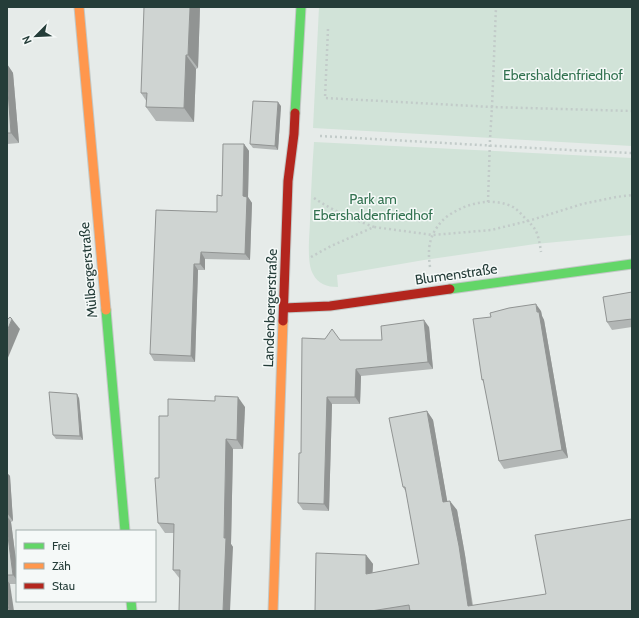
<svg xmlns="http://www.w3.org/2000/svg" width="639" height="618" viewBox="0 0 639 618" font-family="Cabin,sans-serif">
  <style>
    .green { fill: #d1e3d8 }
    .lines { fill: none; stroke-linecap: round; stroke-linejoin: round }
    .fast-casing { stroke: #c2c8c6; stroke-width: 11 }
    .slow-casing { stroke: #c2c8c6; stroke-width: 11 }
    .jam-casing { stroke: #c2c8c6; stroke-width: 11 }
    .path { stroke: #c2cbc9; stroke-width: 2.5; stroke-dasharray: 2 3; stroke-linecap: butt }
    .fast { stroke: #63d668; stroke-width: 9 }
    .slow { stroke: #ff974d; stroke-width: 9 }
    .jam { stroke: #b3261e; stroke-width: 9 }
    .wall { fill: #b2b6b5 }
    .shaded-wall { fill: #919493 }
    .building { fill: #cfd4d2; stroke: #919493 }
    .labels { text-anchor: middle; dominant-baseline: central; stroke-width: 3; stroke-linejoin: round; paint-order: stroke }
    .park-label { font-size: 14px; fill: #327250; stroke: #f5f9f8 }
    .street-label { font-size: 14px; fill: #253d39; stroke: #f5f9f8 }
  </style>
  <rect width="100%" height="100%" fill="#e6ebe9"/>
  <g class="green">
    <path d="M319 7H632V146L313 128Z"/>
    <path d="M314 142 632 158V235L535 244 424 260 337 275 338 287C327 287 318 284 313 274 306 262 310 233 310 219 311 194 312 168 314 142Z"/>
  </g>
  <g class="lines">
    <g class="fast-casing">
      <g id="fast">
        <path d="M295 113 301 7"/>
        <path d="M450 289 632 264"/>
        <path d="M106 310 125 531"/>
        <path d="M131 601 132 611"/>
      </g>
    </g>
    <g class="slow-casing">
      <g id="slow">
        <path d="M79 7 106 310"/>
        <path d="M273 611 283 321"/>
      </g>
    </g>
    <g class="jam-casing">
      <g id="jam">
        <path d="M284 308 330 306 450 289"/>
        <path d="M283 321 288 181 294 134 295 113"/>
      </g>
    </g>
    <g class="path">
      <path d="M328 29 325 98 492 107 632 111"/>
      <path d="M320 136 587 151 632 153"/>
      <path d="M314 198C333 211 353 219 374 227"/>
      <path d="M488 202 490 139 492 107 496 7"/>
      <path d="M311 257 331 246 374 227 433 235 491 230 528 221 582 204 616 197 632 195"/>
      <path d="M430 267C428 252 428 239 438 226 443 218 453 212 462 208 478 201 497 199 513 207 518 210 522 215 526 219 530 223 534 227 536 231 539 238 540 245 541 252"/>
    </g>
    <use href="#fast" class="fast"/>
    <use href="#slow" class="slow"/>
    <use href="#jam" class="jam"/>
  </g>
  <g class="wall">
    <path d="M200 7 198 68 196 69 194 122 156 121 146 107 147 102 141 93Z"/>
    <path d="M7 64 13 73 19 143 7 144Z"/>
    <path d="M281 106 278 150 253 148 250 144Z"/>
    <path d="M244 144 249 151 248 197 252 203 250 260 205 259V270H198L195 362 154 361 150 354 217 212 222 196Z"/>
    <path d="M632 292V327L612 330 607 322Z"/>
    <path d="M541 311 542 316 544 320 568 458 504 469 499 461 484 383 482 380 491 317Z"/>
    <path d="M429 327 433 369 361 376 360 404H332L329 511 303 510 298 503 301 453 340 340H382Z"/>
    <path d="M79 398 83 440 56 439 53 435Z"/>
    <path d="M215 401 245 407 243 449H233L231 544 233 547 180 579 173 570 174 533H165L158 523 159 478 168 416Z"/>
    <path d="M427 411 433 420 447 501 457 510 465 555 473 605 632 611H315L366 555 373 564 372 573 419 564 406 492 403 487Z"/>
    <path d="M7 473 10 476 13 521 11 522 17 568V584H10L7 611Z"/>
  </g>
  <g class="shaded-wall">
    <path d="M190 7H200L198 68 188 55Z"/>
    <path d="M186 55 196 69 194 122 184 108Z"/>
    <path d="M7 64 13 73 19 143 11 133 7 77Z"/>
    <path d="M278 102 281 106 278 150 275 146Z"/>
    <path d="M244 144 249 151 248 197 252 203 250 260 245 254 243 196Z"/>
    <path d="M201 252 205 259V270L200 264Z"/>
    <path d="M194 264 198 270 195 362 191 356Z"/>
    <path d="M536 304 541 311 542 316 544 320 568 458 562 450Z"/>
    <path d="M12 319 20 329 7 360V331Z"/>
    <path d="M424 320 429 327 433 369 428 362Z"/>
    <path d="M356 369 361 376 360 404 355 397Z"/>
    <path d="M77 394 79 398 83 440 80 436Z"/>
    <path d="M238 397 245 407 243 449 237 440Z"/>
    <path d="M327 397 332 404 329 511 324 504Z"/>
    <path d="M427 411 433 420 449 511 443 502Z"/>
    <path d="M226 439 233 449 231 544 233 547 230 611H223Z"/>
    <path d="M7 473 10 476 13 521 7 513Z"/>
    <path d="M450 501 457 510 465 555 473 611 468 606Z"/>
    <path d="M7 516 11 522 17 568V580L13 575 7 529Z"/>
    <path d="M366 555 373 564 372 583 366 574Z"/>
    <path d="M7 580 10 584 14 611H9L7 597Z"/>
  </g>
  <g class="building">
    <path d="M144 7H190L188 55H186L184 108 146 107 147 93H141Z"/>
    <path d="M7 77 11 133H7Z"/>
    <path d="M253 101 278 102 275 146 250 144Z"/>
    <path d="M223 144H244L243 196 247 197 245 254 201 252 200 264H194L191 356 150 354 156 210 217 212V195L222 196Z"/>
    <path d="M632 292V319L607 322 603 297Z"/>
    <path d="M536 304 537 312H539L562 450 499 461 483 379 482 380 473 319 491 317 490 313 509 308Z"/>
    <path d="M10 317 12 319 7 331V320Z"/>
    <path d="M424 320 428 362 356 369 355 397H327L324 504 298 503 299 453H301L302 338 325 339 332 329 340 340H382L381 326Z"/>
    <path d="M49 392 77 394 80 436 53 435Z"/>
    <path d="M215 396 238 397 237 440 226 439 224 538H226L223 611H179L180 570H173L174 524 158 523 155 478H159V416H168V399L215 401Z"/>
    <path d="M427 411 443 502 450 501 459 546 468 606 546 594 535 535 632 519V611H410L409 605 371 611H315L316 553 366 555V574L419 564 405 487H403L389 418Z"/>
    <path d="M7 529 13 575H7Z"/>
    <path d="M7 597 9 611H7Z"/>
  </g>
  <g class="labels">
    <g class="park-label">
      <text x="563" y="75">Ebershaldenfriedhof</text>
      <text x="373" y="199">Park am<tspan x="373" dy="16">Ebershaldenfriedhof</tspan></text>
    </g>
    <g class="street-label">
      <text transform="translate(88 270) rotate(-95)">Mülbergerstraße</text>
      <text transform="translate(456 274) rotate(-8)">Blumenstraße</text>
      <text transform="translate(270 308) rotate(-88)">Landenbergerstraße</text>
    </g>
  </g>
  <rect width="639" height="618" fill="none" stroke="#253d39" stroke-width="16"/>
  <rect x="16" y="530" width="140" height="72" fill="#f5f9f8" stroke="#a2aeac"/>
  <rect x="24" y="543" width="20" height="6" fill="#63d668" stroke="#a2aeac"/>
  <text x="52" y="550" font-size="12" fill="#253d39">Frei</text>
  <rect x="24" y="563" width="20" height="6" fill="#ff974d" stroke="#a2aeac"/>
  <text x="52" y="570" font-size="12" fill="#253d39">Zäh</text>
  <rect x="24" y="583" width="20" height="6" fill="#b3261e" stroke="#a2aeac"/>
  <text x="52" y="590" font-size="12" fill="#253d39">Stau</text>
  <g transform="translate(36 36) rotate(246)" stroke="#f5f9f8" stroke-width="3" paint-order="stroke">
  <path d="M0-3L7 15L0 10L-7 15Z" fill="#253d39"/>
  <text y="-6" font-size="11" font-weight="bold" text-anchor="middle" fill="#253d39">N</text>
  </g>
</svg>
